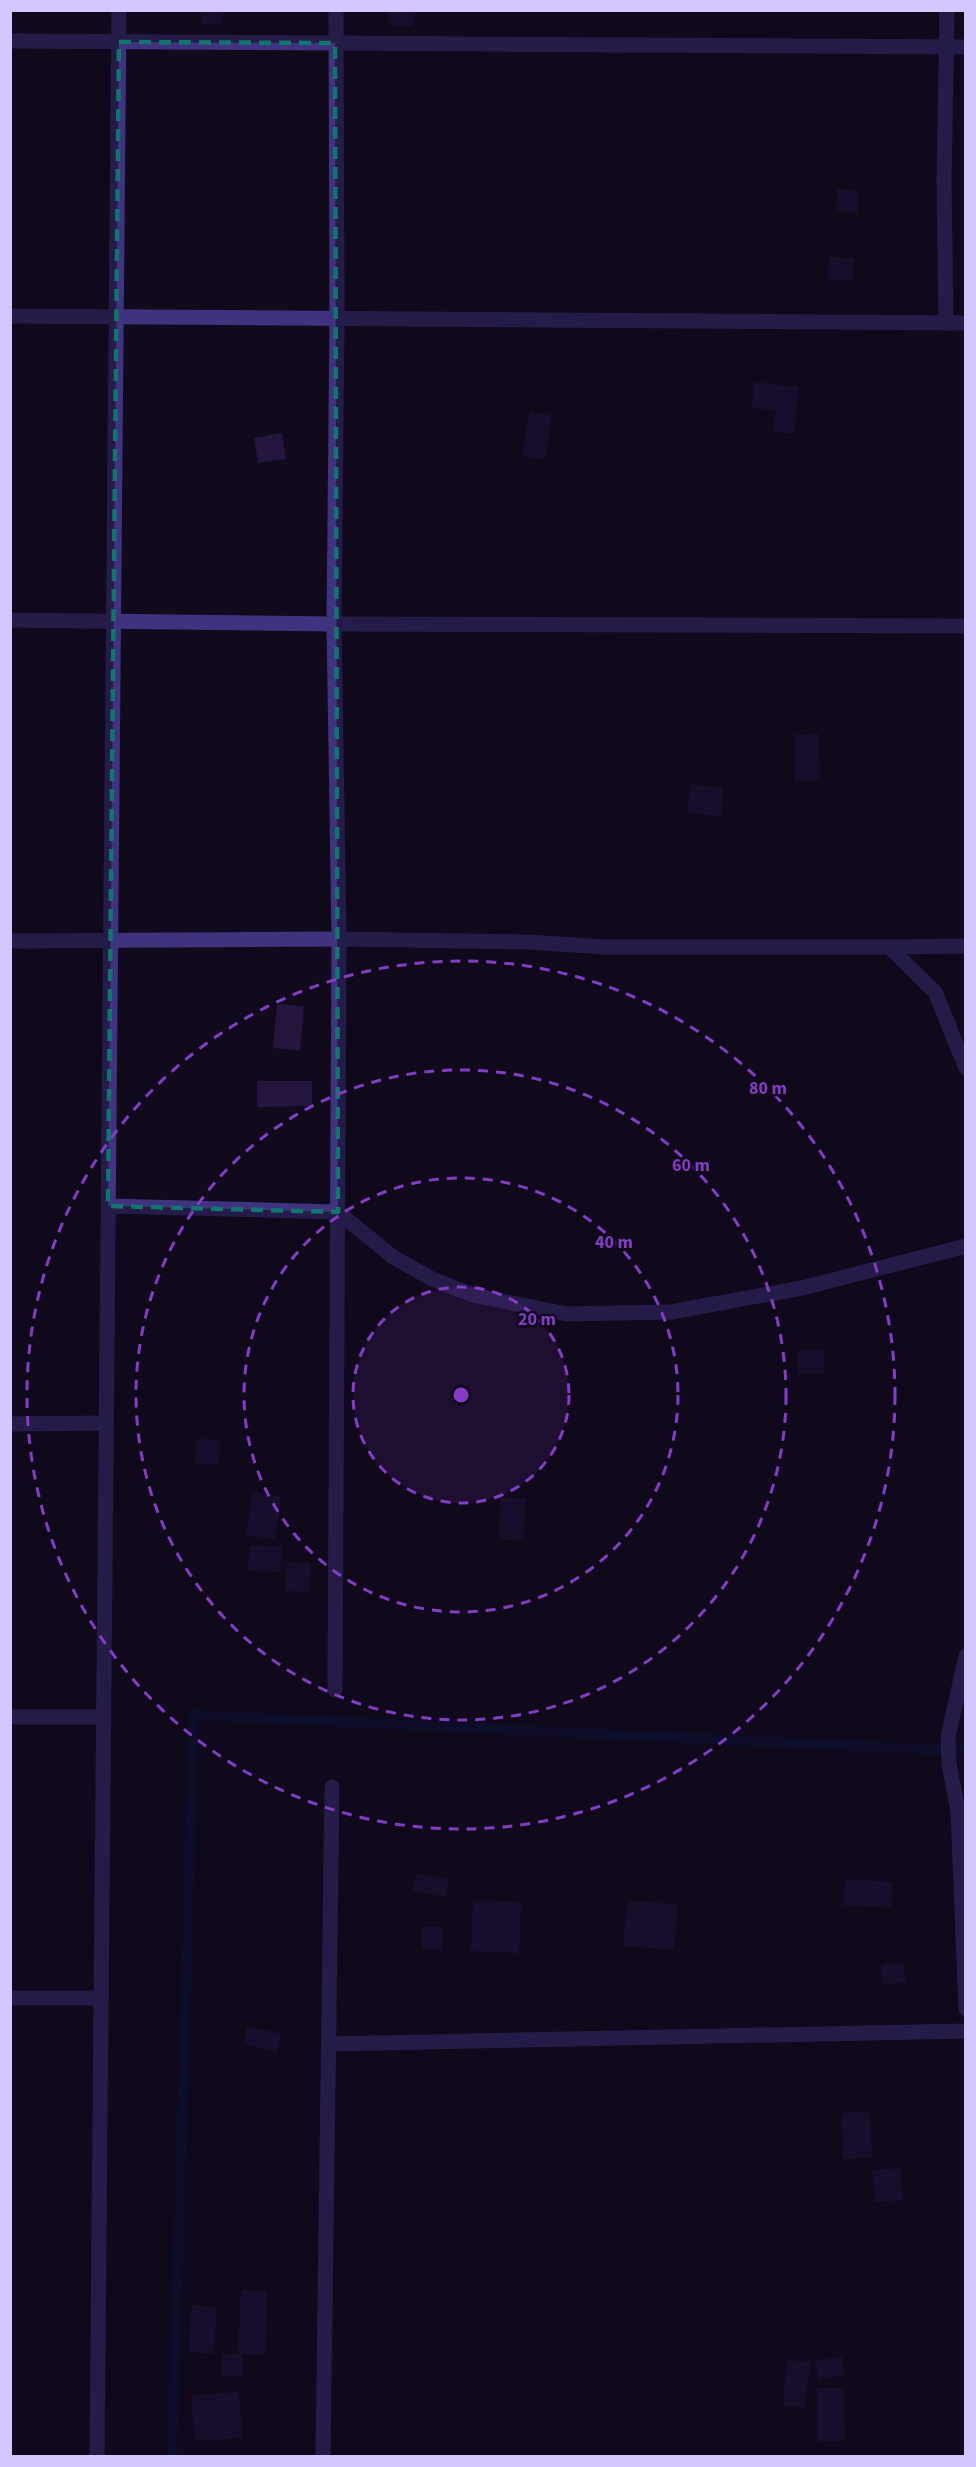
<svg xmlns="http://www.w3.org/2000/svg" width="976" height="2467" viewBox="0 0 976 2467" font-family="'Source Sans 3',sans-serif">
  <style>
    .lines { fill: none; stroke-linecap: round; stroke-linejoin: round }
    .stream { stroke: #06123a; stroke-width: 10 }
    .building { fill: #23153e }
    .minor { stroke: #3f327e; stroke-width: 15 }
    .tertiary { stroke: #3f327e; stroke-width: 15 }
    .marked { fill: none; stroke: #0f766e; stroke-width: 4.5; stroke-dasharray: 12 8; stroke-linejoin: round }
    .ring { fill: none; stroke: #843bc5; stroke-width: 3; stroke-dasharray: 10 8 }
    .centre { fill: #843bc5; stroke: #100a1c; stroke-width: 3 }
    .ring-label { font-size: 18px; text-anchor: middle; font-weight: bold; fill: #843bc5; stroke: #100a1c; stroke-width: 5; stroke-linejoin: round; paint-order: stroke }
  </style>
  <rect width="100%" height="100%" fill="#100a1c"/>
  <g class="lines">
    <path class="stream" d="M172 2456 194 1715 966 1751"/>
  </g>
  <g class="building">
    <path d="M201 10H223L222 25 201 23Z"/>
    <path d="M389 10H415L414 27 388 25Z"/>
    <path d="M837 189 857 190V213L836 212Z"/>
    <path d="M829 257 854 258V281L828 280Z"/>
    <path d="M754 382 799 387 794 434 774 432 776 410 752 408Z"/>
    <path d="M530 411 552 416 545 460 522 456Z"/>
    <path d="M282 433 286 459 258 463 254 438Z"/>
    <path d="M819 734 820 781H795L794 735Z"/>
    <path d="M690 784 723 787 721 816 687 813Z"/>
    <path d="M277 1004 304 1006 300 1051 273 1048Z"/>
    <path d="M257 1081H312V1106L257 1107Z"/>
    <rect x="798" y="1350" width="26" height="24"/>
    <path d="M196 1439 220 1440 219 1464 195 1463Z"/>
    <path d="M252 1492 281 1496 275 1539 246 1535Z"/>
    <path d="M501 1497 526 1499 523 1541 498 1539Z"/>
    <path d="M249 1545 281 1546V1572L248 1571Z"/>
    <path d="M287 1562 311 1563 310 1592 285 1591Z"/>
    <path d="M416 1873 449 1879 446 1897 413 1891Z"/>
    <path d="M845 1879 893 1882 891 1908 843 1905Z"/>
    <path d="M473 1900 521 1902 519 1953 471 1951Z"/>
    <path d="M627 1900 678 1905 674 1950 623 1946Z"/>
    <path d="M422 1927H442V1950L422 1949Z"/>
    <path d="M904 1963 905 1983 882 1984 881 1964Z"/>
    <path d="M247 2026 281 2034 277 2052 243 2044Z"/>
    <path d="M870 2112 872 2158 843 2159 841 2113Z"/>
    <path d="M901 2168 903 2200 875 2202 872 2170Z"/>
    <path d="M241 2290 267 2291 265 2355 243 2354V2377L222 2376V2354H238Z"/>
    <path d="M192 2305 217 2307 214 2354 189 2352Z"/>
    <path d="M842 2357 845 2375 818 2380 815 2361Z"/>
    <path d="M787 2360 810 2362 805 2408 783 2406Z"/>
    <path d="M817 2388H844L845 2441H817Z"/>
    <path d="M239 2392 242 2438 195 2441 191 2395Z"/>
  </g>
  <g class="lines">
    <g class="minor">
      <path d="M10 41 966 47"/>
      <path d="M10 316 966 323"/>
      <path d="M946 323 944 182 947 10"/>
      <path d="M10 941 339 939 528 942 604 947H889L935 992 966 1068"/>
      <path d="M889 947 966 946"/>
      <path d="M108 1206 338 1212 393 1257 432 1279 473 1295 566 1314 671 1312 802 1288 966 1246"/>
      <path d="M10 1424 106 1423"/>
      <path d="M966 1656 948 1737 949 1764 958 1811 966 2009"/>
      <path d="M335 1690 339 939 334 624 337 318 336 10"/>
      <path d="M10 1717H103"/>
      <path d="M10 1998H101"/>
      <path d="M329 2044 966 2031"/>
      <path d="M323 2456 332 1787"/>
    </g>
    <g class="tertiary">
      <path d="M10 620 334 624 966 626"/>
      <path d="M97 2456 119 10"/>
    </g>
  </g>
  <path d="M0 0H976V2467H0ZM119 42 335 43 338 1212 108 1206Z" fill="#100a1c" fill-opacity=".55" fill-rule="evenodd"/>
  <path class="marked" d="M119 42 335 43 338 1212 108 1206Z"/>
  <circle cx="461" cy="1395" r="108" fill="#843bc5" fill-opacity=".12"/>
  <g class="ring">
    <circle cx="461" cy="1395" r="108"/>
    <circle cx="461" cy="1395" r="217"/>
    <circle cx="461" cy="1395" r="325"/>
    <circle cx="461" cy="1395" r="434"/>
  </g>
  <circle cx="461" cy="1395" r="9" class="centre"/>
  <g class="ring-label">
    <text x="768" y="1094">80 m</text>
    <text x="691" y="1171">60 m</text>
    <text x="614" y="1248">40 m</text>
    <text x="537" y="1325">20 m</text>
  </g>
  <rect width="976" height="2467" fill="none" stroke="#d4c6ff" stroke-width="24"/>
</svg>
